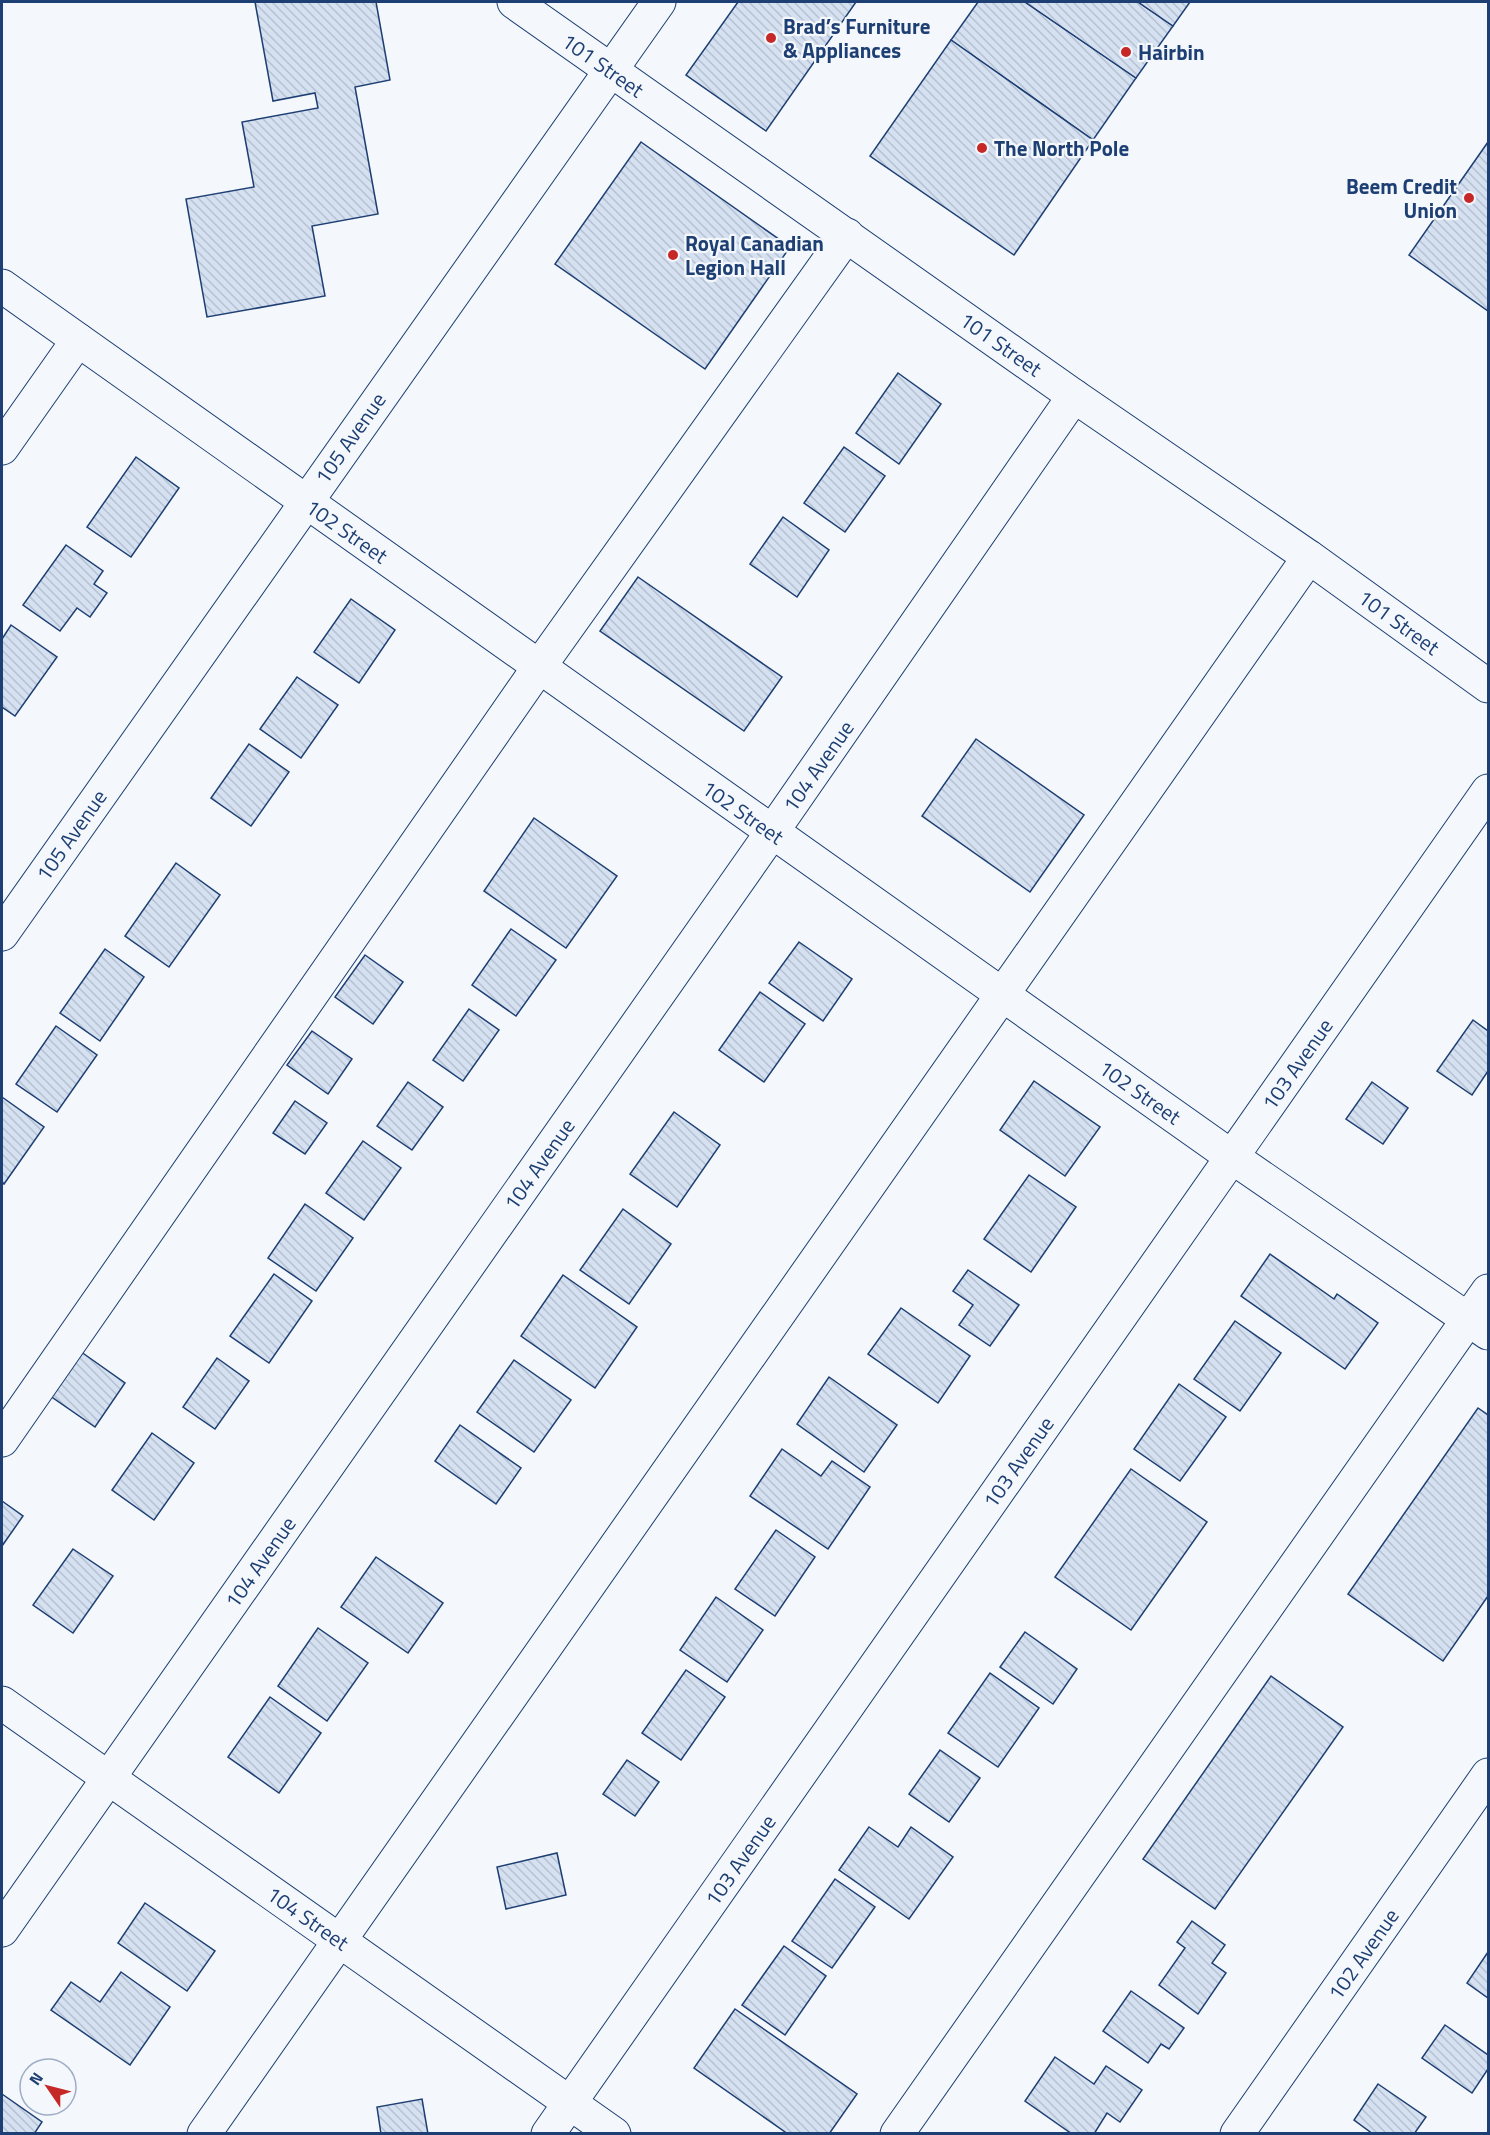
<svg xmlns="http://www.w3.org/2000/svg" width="1490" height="2135" viewBox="0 0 1490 2135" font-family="'Titillium Web',sans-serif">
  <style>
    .building { fill: url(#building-back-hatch); stroke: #1d3f73; stroke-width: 1.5 }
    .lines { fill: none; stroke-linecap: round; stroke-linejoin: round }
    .minor-casing { stroke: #1d3f73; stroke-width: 35 }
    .minor { stroke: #f4f7fb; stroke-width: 33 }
    .poi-dot { fill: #c62828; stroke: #f4f7fb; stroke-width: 2 }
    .labels { text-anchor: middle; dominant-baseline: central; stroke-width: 4.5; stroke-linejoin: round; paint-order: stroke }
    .poi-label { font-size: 21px; font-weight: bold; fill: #1d3f73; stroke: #f4f7fb; text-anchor: start }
    .street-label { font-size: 21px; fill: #1d3f73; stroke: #f4f7fb }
  </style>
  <defs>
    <pattern id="building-back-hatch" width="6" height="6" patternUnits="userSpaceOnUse" patternTransform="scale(1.5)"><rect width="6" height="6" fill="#d5e0f0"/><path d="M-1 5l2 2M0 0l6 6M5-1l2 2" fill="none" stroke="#b6c1d1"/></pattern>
  </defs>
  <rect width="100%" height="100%" fill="#f4f7fb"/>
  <g class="building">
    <path d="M255 2H376L390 80 355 87 378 214 312 226 325 296 207 317 186 199 254 187 242 122 318 108 315 93 273 101Z"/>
    <path d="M738 2H856L766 131 686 75Z"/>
    <path d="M978 2H1025L1136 78 1093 140 951 40Z"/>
    <path d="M1025 2H1138L1173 26 1136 78Z"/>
    <path d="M1138 2H1190L1173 26Z"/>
    <path d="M951 40 1093 140 1014 255 870 156Z"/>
    <path d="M641 142 790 247 705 369 555 264Z"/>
    <path d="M1488 142V311L1409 255Z"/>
    <path d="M898 373 941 404 899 464 856 433Z"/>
    <path d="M844 447 885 476 845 532 804 503Z"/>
    <path d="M136 457 179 488 131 557 87 527Z"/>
    <path d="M783 517 829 550 797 597 750 564Z"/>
    <path d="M66 545 103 571 94 584 107 593 90 617 77 608 60 631 23 605Z"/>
    <path d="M638 577 782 677 744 731 600 631Z"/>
    <path d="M351 599 395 630 359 683 314 652Z"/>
    <path d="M11 625 57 657 15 716 2 707V639Z"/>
    <path d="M297 677 338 705 301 758 260 729Z"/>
    <path d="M976 739 1084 815 1030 892 922 816Z"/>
    <path d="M249 744 289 772 251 826 211 798Z"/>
    <path d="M534 818 617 876 566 948 484 891Z"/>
    <path d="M176 863 220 895 169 967 125 936Z"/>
    <path d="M511 929 556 960 516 1016 472 985Z"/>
    <path d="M799 942 852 979 823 1021 769 983Z"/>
    <path d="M105 949 144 977 100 1041 60 1013Z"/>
    <path d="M365 955 403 982 373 1024 335 997Z"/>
    <path d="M760 992 805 1024 764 1082 719 1050Z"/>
    <path d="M469 1009 499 1030 463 1081 433 1060Z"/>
    <path d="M1473 1020 1488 1031V1071L1472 1095 1437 1071Z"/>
    <path d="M56 1026 97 1055 57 1112 16 1084Z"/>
    <path d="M312 1031 352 1059 328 1094 287 1065Z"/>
    <path d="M1034 1081 1100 1127 1065 1176 1000 1130Z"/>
    <path d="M408 1082 443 1107 412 1150 377 1126Z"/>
    <path d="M1372 1082 1408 1108 1383 1144 1346 1119Z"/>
    <path d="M2 1097 44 1127 4 1184 2 1182Z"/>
    <path d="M295 1101 327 1123 305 1154 273 1133Z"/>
    <path d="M674 1112 720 1145 677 1207 630 1174Z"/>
    <path d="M363 1141 401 1168 364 1220 326 1193Z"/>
    <path d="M1029 1175 1076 1207 1031 1272 984 1239Z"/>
    <path d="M305 1204 353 1238 316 1291 268 1258Z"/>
    <path d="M623 1209 671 1244 629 1304 580 1270Z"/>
    <path d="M1270 1254 1334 1299 1337 1294 1378 1323 1345 1369 1241 1296Z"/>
    <path d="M968 1270 1019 1305 990 1346 959 1325 973 1305 953 1291Z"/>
    <path d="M274 1274 312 1301 269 1363 230 1336Z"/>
    <path d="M563 1275 637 1327 595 1388 521 1336Z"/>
    <path d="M901 1308 970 1356 938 1403 868 1354Z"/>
    <path d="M1235 1321 1281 1353 1240 1411 1194 1379Z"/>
    <path d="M77 1349 125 1383 95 1427 46 1393Z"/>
    <path d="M217 1358 249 1381 215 1429 183 1407Z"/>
    <path d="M514 1360 571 1400 534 1452 477 1412Z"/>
    <path d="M829 1377 897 1425 864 1472 797 1424Z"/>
    <path d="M1179 1384 1226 1417 1180 1481 1134 1449Z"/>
    <path d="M1478 1408 1488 1415V1596L1443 1661 1348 1594Z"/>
    <path d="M460 1425 521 1468 496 1504 435 1461Z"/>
    <path d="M152 1433 194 1463 154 1520 112 1490Z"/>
    <path d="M782 1449 821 1476 832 1461 870 1487 828 1549 750 1496Z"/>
    <path d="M1131 1469 1207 1522 1131 1630 1055 1577Z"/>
    <path d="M2 1501 23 1516 2 1546Z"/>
    <path d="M776 1530 815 1557 775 1616 735 1589Z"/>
    <path d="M73 1549 113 1576 73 1633 33 1605Z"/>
    <path d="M376 1557 443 1603 408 1653 341 1607Z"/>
    <path d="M716 1597 763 1630 727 1682 680 1650Z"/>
    <path d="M318 1628 368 1663 327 1721 278 1686Z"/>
    <path d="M1025 1632 1077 1669 1053 1704 1000 1667Z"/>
    <path d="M686 1670 725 1697 681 1760 642 1733Z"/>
    <path d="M990 1673 1039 1708 998 1767 948 1733Z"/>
    <path d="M1271 1676 1343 1727 1215 1909 1143 1859Z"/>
    <path d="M270 1697 321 1733 279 1793 228 1757Z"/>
    <path d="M940 1750 980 1778 949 1822 909 1794Z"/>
    <path d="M627 1760 659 1782 635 1816 603 1794Z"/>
    <path d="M869 1827 898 1847 911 1827 953 1857 909 1919 839 1870Z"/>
    <path d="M557 1853 566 1895 506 1909 497 1867Z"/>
    <path d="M835 1879 875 1907 832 1968 792 1941Z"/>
    <path d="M145 1903 215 1951 187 1991 118 1943Z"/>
    <path d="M1192 1921 1225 1945 1212 1963 1226 1973 1198 2014 1159 1985 1185 1948 1177 1942Z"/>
    <path d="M784 1946 826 1976 785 2035 742 2005Z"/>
    <path d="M1488 1952V1998L1467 1983Z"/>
    <path d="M121 1972 170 2007 130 2065 51 2010 71 1982 100 2002Z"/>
    <path d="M1131 1991 1184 2028 1169 2049 1161 2044 1148 2063 1103 2031Z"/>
    <path d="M735 2009 857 2094 829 2134H788L694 2068Z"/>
    <path d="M1445 2025 1488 2055V2069L1472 2093 1422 2058Z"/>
    <path d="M1055 2057 1094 2084 1106 2066 1142 2090 1120 2122 1107 2113 1094 2134H1072L1025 2101Z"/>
    <path d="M1378 2084 1426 2117 1414 2134H1373L1354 2120Z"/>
    <path d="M2 2094 42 2122 34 2134H2Z"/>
    <path d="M422 2099 428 2134H381L377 2107Z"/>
  </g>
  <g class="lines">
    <g class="minor-casing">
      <g id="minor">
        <path d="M514 2 1074 396 1309 557 1488 686"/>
        <path d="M2 286 1003 995 1232 1157 1488 1333"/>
        <path d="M2 448 78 340"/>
        <path d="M2 934 659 2"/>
        <path d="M2 1440 539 667 847 235"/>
        <path d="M2 1703 614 2134"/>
        <path d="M2 1930 772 832 1074 396"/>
        <path d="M204 2134 1309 557"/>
        <path d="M548 2134 1488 791"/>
        <path d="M897 2134 1488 1291"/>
        <path d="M1237 2134 1488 1775"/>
      </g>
    </g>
    <use href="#minor" class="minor"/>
  </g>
  <g class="poi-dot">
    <circle cx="771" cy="38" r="6"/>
    <circle cx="1126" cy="52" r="6"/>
    <circle cx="982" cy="148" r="6"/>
    <circle cx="1469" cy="198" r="6"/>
    <circle cx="673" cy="255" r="6"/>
  </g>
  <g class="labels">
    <g class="poi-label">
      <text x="783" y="26">Brad’s Furniture<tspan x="783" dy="24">&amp; Appliances</tspan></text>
      <text x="1138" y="52">Hairbin</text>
      <text x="994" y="148">The North Pole</text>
      <text x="1457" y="186" text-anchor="end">Beem Credit<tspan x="1457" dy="24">Union</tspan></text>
      <text x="685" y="243">Royal Canadian<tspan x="685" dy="24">Legion Hall</tspan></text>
    </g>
    <g class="street-label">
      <text transform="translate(603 65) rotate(35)">101 Street</text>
      <text transform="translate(1001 344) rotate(35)">101 Street</text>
      <text transform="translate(350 438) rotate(-55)">105 Avenue</text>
      <text transform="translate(347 531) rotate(35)">102 Street</text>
      <text transform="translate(1399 622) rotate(36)">101 Street</text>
      <text transform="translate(818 766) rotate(-55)">104 Avenue</text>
      <text transform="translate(743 812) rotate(35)">102 Street</text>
      <text transform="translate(71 835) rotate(-55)">105 Avenue</text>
      <text transform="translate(1297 1064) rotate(-55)">103 Avenue</text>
      <text transform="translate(1140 1092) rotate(35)">102 Street</text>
      <text transform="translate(539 1164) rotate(-55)">104 Avenue</text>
      <text transform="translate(1018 1462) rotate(-55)">103 Avenue</text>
      <text transform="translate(260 1562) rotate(-55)">104 Avenue</text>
      <text transform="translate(740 1860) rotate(-55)">103 Avenue</text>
      <text transform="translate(308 1918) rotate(35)">104 Street</text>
      <text transform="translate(1363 1954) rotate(-55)">102 Avenue</text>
    </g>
  </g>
  <rect width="1490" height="2135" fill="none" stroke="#1d3f73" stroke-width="6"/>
  <g transform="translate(48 2087) rotate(305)"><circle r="28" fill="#f4f7fb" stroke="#9eadc5" stroke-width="1.5"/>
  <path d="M0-4.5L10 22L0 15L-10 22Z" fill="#c62828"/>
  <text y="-9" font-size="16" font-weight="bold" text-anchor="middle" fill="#1d3f73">N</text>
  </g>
</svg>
